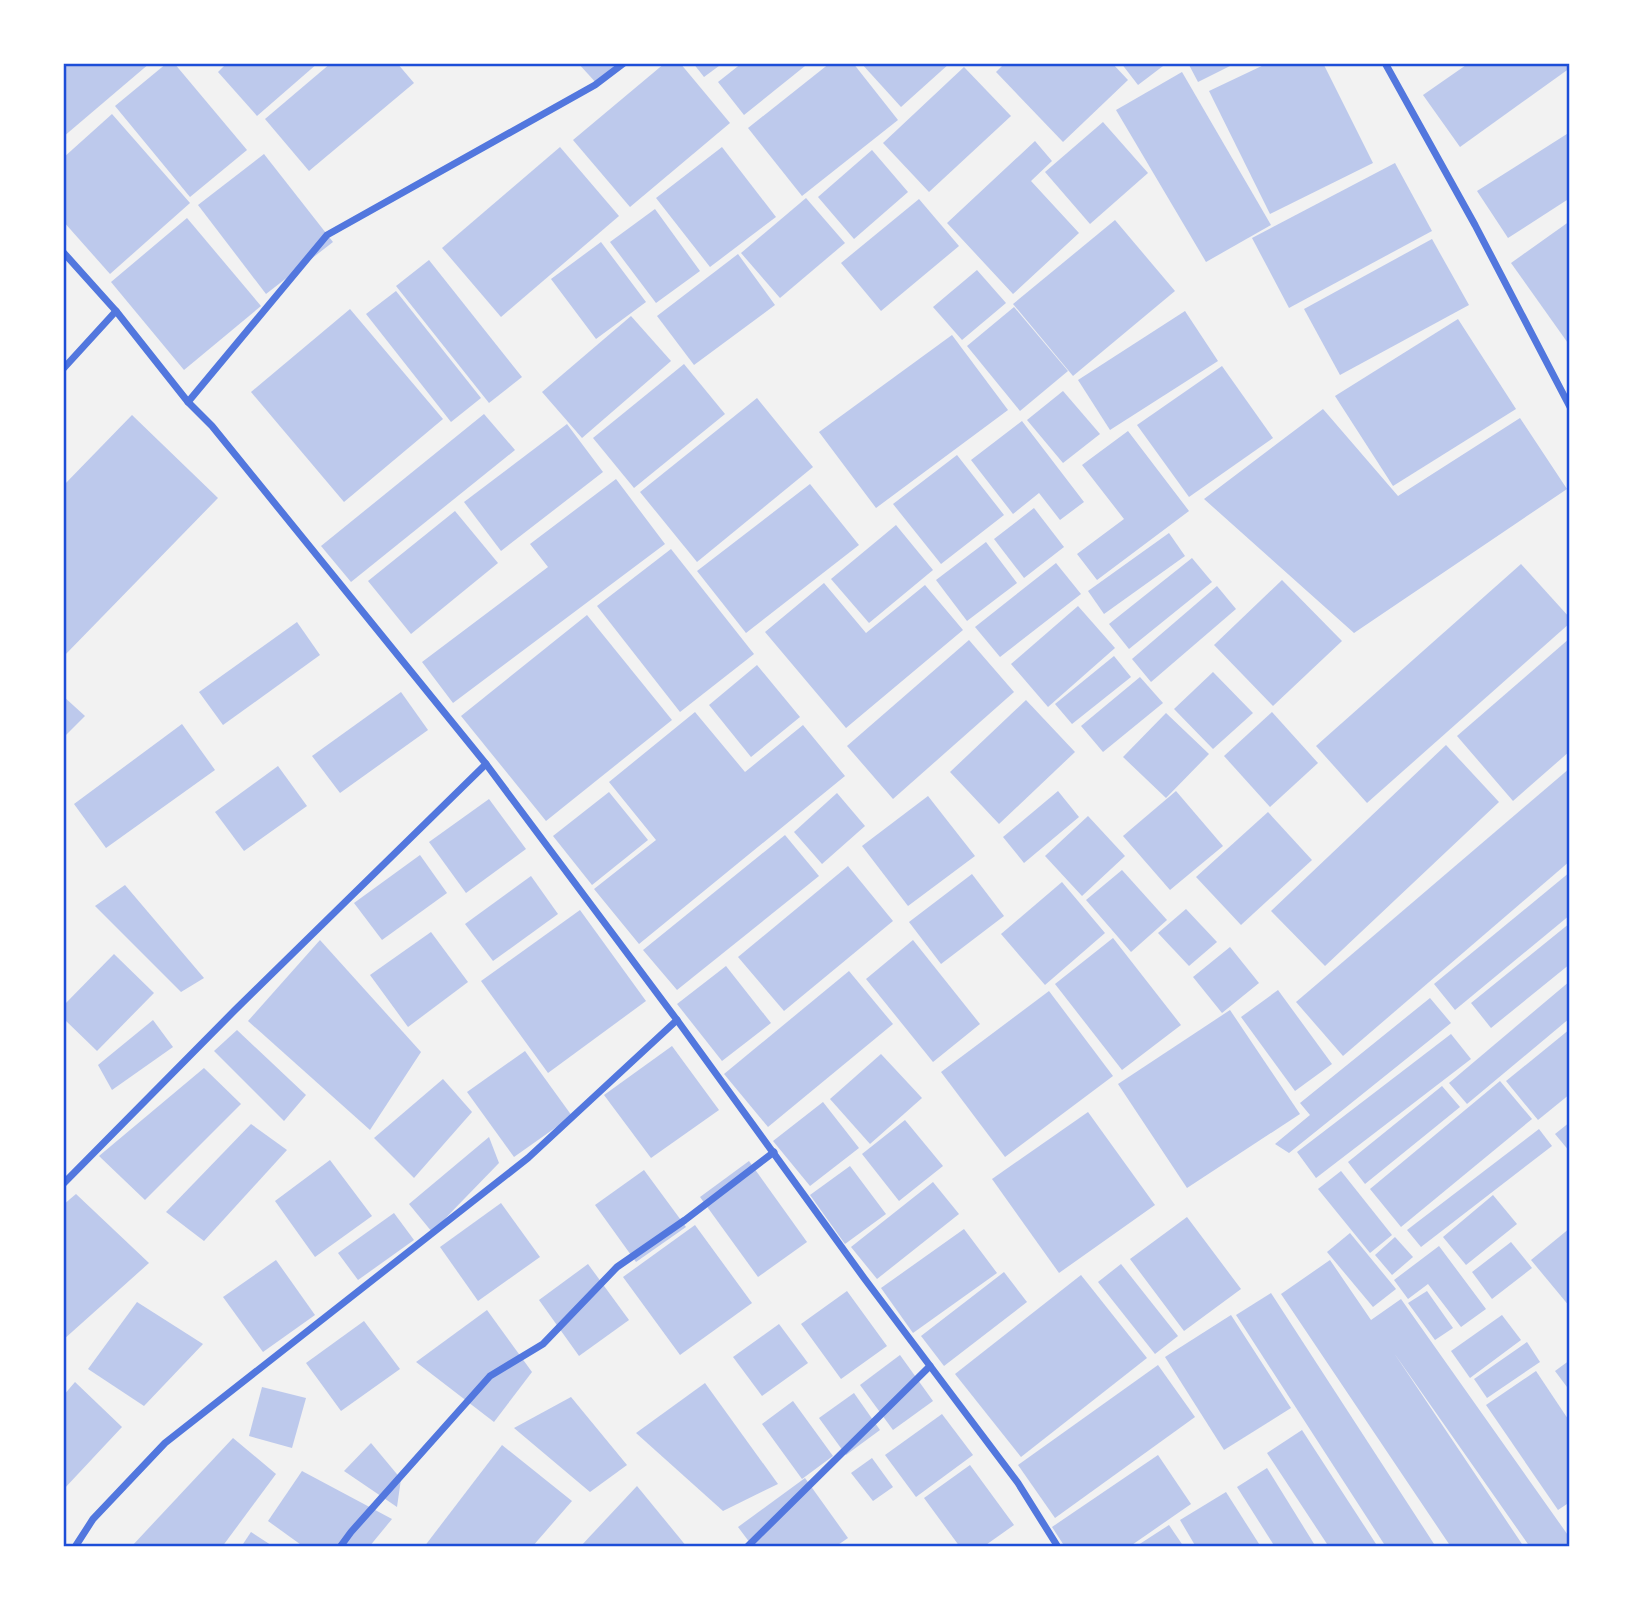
<svg xmlns="http://www.w3.org/2000/svg" width="1633" height="1610" viewBox="0 0 1633 1610" font-family="Mulish,sans-serif">
  <style>
    .building { fill: #bdc9ec }
    .lines { fill: none; stroke-linecap: round; stroke-linejoin: round }
    .minor { stroke: #5277de; stroke-width: 7 }
    .neatline { fill: none; stroke: #1d4ed8; stroke-width: 2.5 }
  </style>
  <rect width="100%" height="100%" fill="#f2f2f2"/>
  <g class="building">
    <path d="M63 63H150L63 137Z"/>
    <path d="M167 63H174L247 150 190 197 115 106Z"/>
    <path d="M227 63H318L257 116 218 72Z"/>
    <path d="M331 63H397L414 83 309 171 265 119Z"/>
    <path d="M578 63H620L598 85Z"/>
    <path d="M665 63H680L730 123 630 207 573 140Z"/>
    <path d="M693 63H723L704 77Z"/>
    <path d="M742 63H802L805 66 744 115 718 82Z"/>
    <path d="M830 63H853L898 120 802 196 748 128Z"/>
    <path d="M861 63H950L901 107Z"/>
    <path d="M1005 63H1112L1128 80 1063 142 996 72Z"/>
    <path d="M1121 63H1167L1138 85Z"/>
    <path d="M1188 63H1236L1198 82Z"/>
    <path d="M1268 63H1323L1373 163 1270 214 1209 91Z"/>
    <path d="M1469 63H1570V68L1460 147 1423 95Z"/>
    <path d="M964 67 1011 116 929 192 883 143Z"/>
    <path d="M1182 72 1271 225 1206 262 1116 110Z"/>
    <path d="M112 114 190 203 110 274 63 221V158Z"/>
    <path d="M1103 122 1148 173 1090 224 1045 172Z"/>
    <path d="M1570 132V198L1508 238 1477 191Z"/>
    <path d="M1035 141 1052 161 1031 181 1079 233 1013 294 947 223Z"/>
    <path d="M560 147 619 216 501 317 442 248Z"/>
    <path d="M722 147 776 217 710 267 656 198Z"/>
    <path d="M872 150 908 192 854 239 818 197Z"/>
    <path d="M264 154 333 242 266 294 198 205Z"/>
    <path d="M1395 163 1432 231 1289 308 1252 238Z"/>
    <path d="M806 198 845 243 780 298 741 253Z"/>
    <path d="M919 199 959 246 881 311 841 263Z"/>
    <path d="M655 209 700 271 656 303 610 242Z"/>
    <path d="M187 218 261 306 184 370 111 282Z"/>
    <path d="M1115 220 1175 291 1073 376 1013 304Z"/>
    <path d="M1570 221V346L1511 263Z"/>
    <path d="M1432 239 1469 305 1340 375 1304 309Z"/>
    <path d="M601 242 646 302 596 339 551 279Z"/>
    <path d="M738 254 775 305 694 365 657 316Z"/>
    <path d="M429 260 522 377 489 403 396 286Z"/>
    <path d="M977 270 1006 303 962 340 933 307Z"/>
    <path d="M396 291 481 398 451 422 366 314Z"/>
    <path d="M1014 307 1068 371 1020 411 967 346Z"/>
    <path d="M350 309 443 419 344 502 251 392Z"/>
    <path d="M1185 311 1218 361 1110 430 1078 380Z"/>
    <path d="M631 316 671 361 582 438 542 392Z"/>
    <path d="M1458 319 1516 409 1393 486 1335 396Z"/>
    <path d="M952 335 1008 410 876 508 819 432Z"/>
    <path d="M684 364 725 414 634 488 593 438Z"/>
    <path d="M1222 366 1273 438 1189 497 1137 425Z"/>
    <path d="M1063 391 1100 434 1063 463 1027 420Z"/>
    <path d="M757 398 813 467 697 562 640 492Z"/>
    <path d="M1323 409 1398 496 1520 418 1567 489 1354 633 1204 499Z"/>
    <path d="M484 414 515 450 351 582 321 546Z"/>
    <path d="M132 415 218 498 63 657V486Z"/>
    <path d="M1022 421 1084 502 1060 520 1039 493 1013 514 971 460Z"/>
    <path d="M567 424 603 472 501 551 464 502Z"/>
    <path d="M1128 431 1189 511 1097 580 1077 554 1124 519 1082 465Z"/>
    <path d="M957 455 1004 515 941 564 893 504Z"/>
    <path d="M616 479 665 544 453 703 422 662 548 567 530 544Z"/>
    <path d="M810 484 859 545 746 633 697 571Z"/>
    <path d="M1034 508 1064 547 1024 578 994 539Z"/>
    <path d="M455 511 498 563 411 634 368 581Z"/>
    <path d="M896 525 933 570 869 623 831 579Z"/>
    <path d="M1169 533 1185 556 1104 614 1088 591Z"/>
    <path d="M986 542 1017 583 967 621 936 580Z"/>
    <path d="M671 549 754 654 680 712 597 606Z"/>
    <path d="M1192 558 1212 582 1129 649 1109 624Z"/>
    <path d="M1056 563 1081 594 1000 657 975 627Z"/>
    <path d="M1521 564 1570 618V623L1367 803 1316 746Z"/>
    <path d="M1282 580 1342 641 1273 706 1214 645Z"/>
    <path d="M824 583 866 633 925 585 963 630 846 728 765 632Z"/>
    <path d="M1217 586 1236 609 1151 682 1132 659Z"/>
    <path d="M1078 606 1115 648 1048 707 1011 664Z"/>
    <path d="M587 615 672 720 546 821 461 716Z"/>
    <path d="M297 622 320 655 223 725 199 692Z"/>
    <path d="M1570 638V751L1513 801 1457 736Z"/>
    <path d="M969 640 1014 692 893 799 847 746Z"/>
    <path d="M1114 656 1131 677 1072 724 1055 704Z"/>
    <path d="M757 665 800 717 751 757 709 705Z"/>
    <path d="M1213 672 1253 713 1213 749 1174 709Z"/>
    <path d="M1140 677 1163 703 1103 752 1081 726Z"/>
    <path d="M401 692 428 730 340 793 312 756Z"/>
    <path d="M63 696 85 716 63 738Z"/>
    <path d="M1026 700 1075 752 999 824 950 772Z"/>
    <path d="M695 712 745 772 803 725 845 776 639 944 594 889 656 840 609 782Z"/>
    <path d="M1272 712 1318 763 1270 807 1224 756Z"/>
    <path d="M1166 713 1209 754 1166 798 1123 757Z"/>
    <path d="M182 724 215 770 106 848 74 804Z"/>
    <path d="M1446 745 1499 802 1325 966 1271 911Z"/>
    <path d="M278 766 307 806 244 851 215 812Z"/>
    <path d="M1570 768V861L1343 1056 1296 1002Z"/>
    <path d="M1058 791 1079 817 1024 863 1003 837Z"/>
    <path d="M1176 791 1223 846 1170 890 1123 836Z"/>
    <path d="M609 792 648 840 592 885 553 836Z"/>
    <path d="M837 793 865 826 822 864 794 832Z"/>
    <path d="M928 796 975 856 908 906 862 846Z"/>
    <path d="M489 799 526 849 466 893 429 842Z"/>
    <path d="M1268 812 1312 860 1241 925 1196 877Z"/>
    <path d="M1088 816 1125 856 1082 896 1045 856Z"/>
    <path d="M785 835 819 876 677 990 643 950Z"/>
    <path d="M420 855 447 893 382 940 354 903Z"/>
    <path d="M848 866 893 921 784 1011 738 957Z"/>
    <path d="M1122 870 1167 920 1131 952 1086 900Z"/>
    <path d="M1570 872V915L1455 1010 1434 984Z"/>
    <path d="M972 874 1004 916 941 964 909 922Z"/>
    <path d="M531 876 558 914 493 961 465 924Z"/>
    <path d="M1062 882 1105 933 1045 985 1001 934Z"/>
    <path d="M125 885 204 978 181 992 95 906Z"/>
    <path d="M1186 909 1217 942 1189 966 1158 933Z"/>
    <path d="M580 910 646 1001 548 1073 481 981Z"/>
    <path d="M1570 923V964L1491 1028 1471 1003Z"/>
    <path d="M431 932 468 982 408 1027 370 975Z"/>
    <path d="M1113 938 1181 1025 1122 1070 1055 984Z"/>
    <path d="M320 940 421 1052 370 1130 248 1021Z"/>
    <path d="M913 940 980 1024 933 1062 866 979Z"/>
    <path d="M1230 947 1259 983 1222 1013 1193 977Z"/>
    <path d="M114 954 154 993 97 1051 63 1018V1006Z"/>
    <path d="M726 966 771 1023 722 1061 677 1004Z"/>
    <path d="M849 971 893 1024 768 1127 724 1074Z"/>
    <path d="M1570 981V1018L1467 1104 1449 1083Z"/>
    <path d="M1278 990 1332 1064 1295 1091 1241 1017Z"/>
    <path d="M1049 991 1113 1076 1005 1157 941 1072Z"/>
    <path d="M1430 998 1451 1023 1289 1153 1275 1144 1310 1115 1300 1103Z"/>
    <path d="M1230 1010 1300 1114 1187 1188 1118 1084Z"/>
    <path d="M153 1020 173 1047 112 1090 98 1065Z"/>
    <path d="M1570 1029V1094L1538 1120 1506 1081Z"/>
    <path d="M237 1030 306 1095 284 1121 214 1051Z"/>
    <path d="M1451 1034 1471 1059 1316 1178 1297 1152Z"/>
    <path d="M672 1046 719 1110 651 1158 604 1095Z"/>
    <path d="M525 1051 572 1116 514 1157 467 1092Z"/>
    <path d="M881 1054 922 1098 870 1144 830 1099Z"/>
    <path d="M204 1068 241 1104 145 1200 99 1156Z"/>
    <path d="M443 1079 472 1112 414 1178 374 1138Z"/>
    <path d="M1500 1081 1532 1119 1401 1227 1370 1189Z"/>
    <path d="M1442 1086 1460 1107 1365 1184 1348 1162Z"/>
    <path d="M823 1102 859 1148 810 1186 773 1141Z"/>
    <path d="M1088 1112 1155 1205 1059 1273 992 1179Z"/>
    <path d="M905 1120 943 1166 899 1201 862 1154Z"/>
    <path d="M1570 1122V1152L1555 1134Z"/>
    <path d="M251 1124 287 1150 204 1241 166 1212Z"/>
    <path d="M1539 1129 1552 1146 1421 1247 1407 1230Z"/>
    <path d="M489 1137 499 1163 432 1232 409 1204Z"/>
    <path d="M330 1160 372 1216 315 1257 275 1201Z"/>
    <path d="M749 1161 807 1242 758 1277 700 1197Z"/>
    <path d="M850 1166 886 1214 845 1244 810 1195Z"/>
    <path d="M644 1170 686 1227 636 1262 595 1205Z"/>
    <path d="M1341 1171 1392 1235 1370 1253 1318 1189Z"/>
    <path d="M933 1182 959 1214 877 1279 851 1247Z"/>
    <path d="M76 1194 149 1263 63 1340V1205Z"/>
    <path d="M1493 1195 1517 1224 1466 1265 1443 1237Z"/>
    <path d="M501 1203 540 1257 478 1301 440 1247Z"/>
    <path d="M394 1213 414 1240 358 1280 338 1253Z"/>
    <path d="M1187 1217 1241 1289 1184 1331 1130 1259Z"/>
    <path d="M695 1225 752 1303 680 1355 623 1277Z"/>
    <path d="M1570 1228V1307L1531 1260Z"/>
    <path d="M964 1229 997 1273 913 1333 881 1288Z"/>
    <path d="M1350 1233 1396 1289 1373 1307 1327 1252Z"/>
    <path d="M1395 1237 1413 1257 1392 1275 1375 1255Z"/>
    <path d="M1511 1242 1532 1268 1492 1299 1472 1272Z"/>
    <path d="M1439 1246 1486 1309 1461 1327 1428 1284 1408 1299 1394 1280Z"/>
    <path d="M276 1260 315 1315 263 1352 223 1297Z"/>
    <path d="M1330 1260 1371 1320 1401 1299 1570 1538V1547H1530L1394 1353 1524 1547H1451L1281 1294Z"/>
    <path d="M588 1264 629 1320 579 1356 539 1300Z"/>
    <path d="M1121 1264 1178 1336 1155 1354 1098 1282Z"/>
    <path d="M1004 1272 1027 1302 944 1366 921 1336Z"/>
    <path d="M1081 1275 1147 1358 1021 1457 955 1374Z"/>
    <path d="M847 1291 887 1346 841 1379 801 1324Z"/>
    <path d="M1427 1291 1453 1328 1435 1340 1408 1303Z"/>
    <path d="M1271 1293 1436 1547H1386L1236 1315Z"/>
    <path d="M137 1302 203 1344 144 1406 88 1369Z"/>
    <path d="M487 1310 532 1372 494 1422 416 1362Z"/>
    <path d="M1231 1315 1291 1408 1224 1450 1165 1357Z"/>
    <path d="M1502 1315 1521 1340 1470 1378 1451 1351Z"/>
    <path d="M364 1321 400 1369 341 1411 306 1363Z"/>
    <path d="M779 1324 808 1363 762 1396 733 1357Z"/>
    <path d="M1527 1342 1540 1362 1487 1398 1474 1379Z"/>
    <path d="M900 1355 933 1401 893 1430 860 1385Z"/>
    <path d="M1570 1360V1391L1555 1371Z"/>
    <path d="M1158 1365 1195 1417 1055 1518 1018 1465Z"/>
    <path d="M1536 1371 1570 1422V1502L1558 1510 1486 1405Z"/>
    <path d="M75 1382 122 1427 63 1490V1396Z"/>
    <path d="M705 1383 778 1484 723 1511 636 1433Z"/>
    <path d="M262 1387 306 1398 292 1448 249 1436Z"/>
    <path d="M854 1393 880 1430 846 1455 819 1418Z"/>
    <path d="M571 1397 627 1465 590 1492 514 1428Z"/>
    <path d="M793 1401 833 1456 802 1479 762 1424Z"/>
    <path d="M942 1414 973 1455 916 1497 885 1455Z"/>
    <path d="M1302 1430 1378 1547H1329L1267 1453Z"/>
    <path d="M233 1438 276 1474 222 1547H131Z"/>
    <path d="M371 1443 401 1479 397 1507 344 1471Z"/>
    <path d="M502 1445 572 1501 532 1547H424Z"/>
    <path d="M1158 1455 1191 1504 1129 1547H1065L1052 1527Z"/>
    <path d="M872 1458 893 1487 873 1501 851 1473Z"/>
    <path d="M970 1465 1014 1525 983 1547H960L924 1498Z"/>
    <path d="M1267 1468 1316 1547H1275L1237 1487Z"/>
    <path d="M302 1471 392 1519 369 1547H304L268 1521Z"/>
    <path d="M805 1478 848 1538 835 1547H753L738 1527Z"/>
    <path d="M637 1486 687 1547H580Z"/>
    <path d="M1226 1492 1261 1547H1196L1180 1520Z"/>
    <path d="M1169 1525 1184 1547H1135Z"/>
    <path d="M251 1532 274 1547H241Z"/>
  </g>
  <g class="lines">
    <g class="minor">
      <path d="M1385 63 1475 225 1570 407"/>
      <path d="M63 252 116 311 188 402 212 426 486 764 677 1020 864 1278 1018 1483 1058 1547"/>
      <path d="M63 369 116 311"/>
      <path d="M188 402 327 235 595 85 624 63"/>
      <path d="M63 1184 235 1010 486 764"/>
      <path d="M75 1547 93 1519 165 1443 528 1158 677 1020"/>
      <path d="M340 1547 351 1532 490 1376 543 1344 617 1267 685 1220 774 1152"/>
      <path d="M747 1547 930 1366"/>
    </g>
  </g>
  <rect width="1633" height="1610" fill="none" stroke="#ffffff" stroke-width="130"/>
  <rect x="65" y="65" width="1503" height="1480" class="neatline"/>
</svg>
